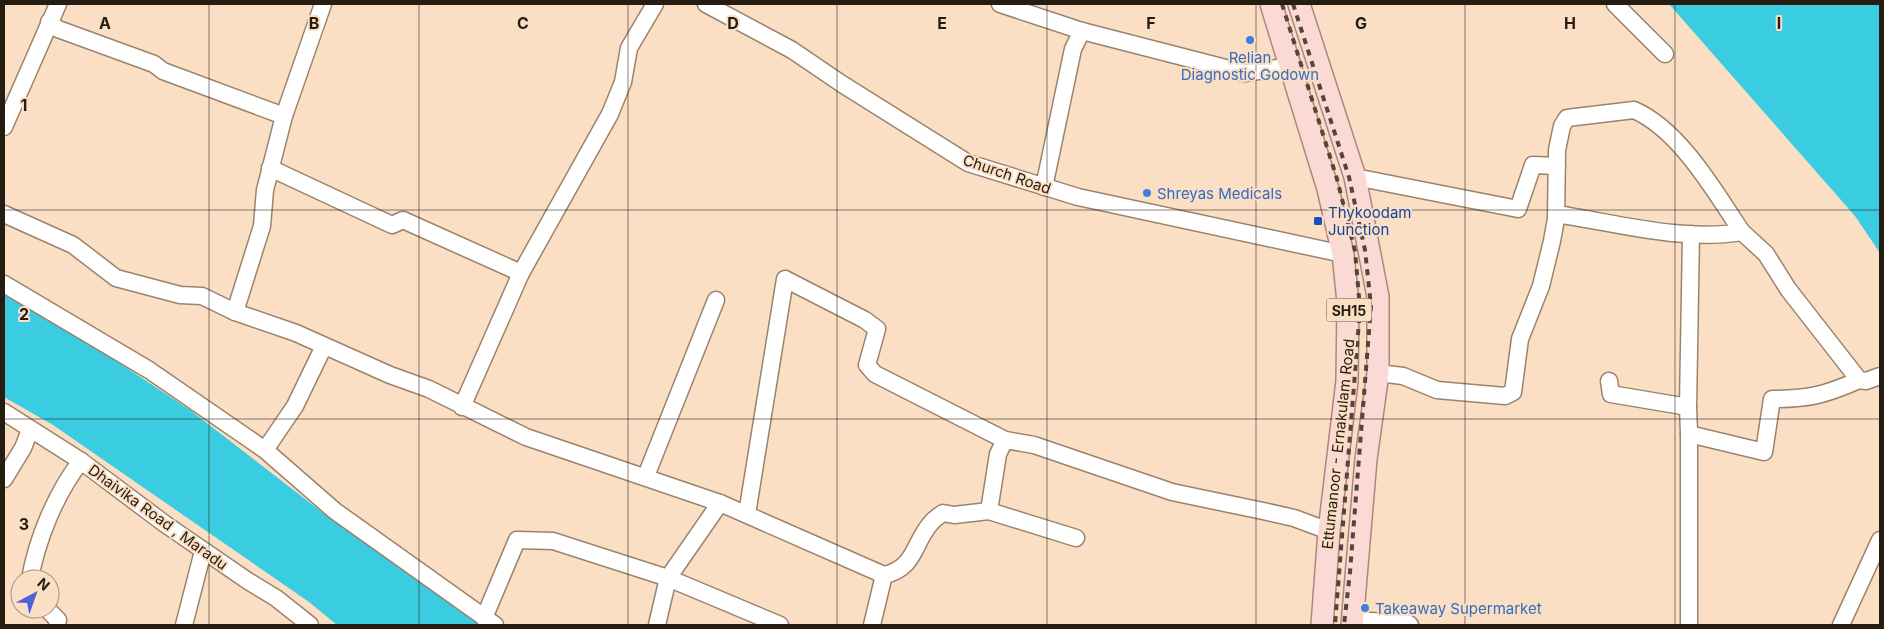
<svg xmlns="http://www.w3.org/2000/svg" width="1884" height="629" viewBox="0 0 1884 629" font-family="Inter,sans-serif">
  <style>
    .water { fill: #3acce0 }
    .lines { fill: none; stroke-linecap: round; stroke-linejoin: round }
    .minor-casing { stroke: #9b836b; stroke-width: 19 }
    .major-casing { stroke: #af867f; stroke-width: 24 }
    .minor { stroke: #fff; stroke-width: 16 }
    .major { stroke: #fbd9d5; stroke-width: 21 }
    .rail { stroke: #544739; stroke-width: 4; stroke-dasharray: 6 6; stroke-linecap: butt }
    .grid { fill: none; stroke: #251c12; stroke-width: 1; stroke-opacity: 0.55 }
    .shop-dot { fill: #3f7fe0; stroke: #fadfc5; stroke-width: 2 }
    .transit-dot { fill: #1a4fb4; stroke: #fadfc5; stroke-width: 2 }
    .labels { text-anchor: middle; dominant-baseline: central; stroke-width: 4; stroke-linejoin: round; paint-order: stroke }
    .shield { fill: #fadfc5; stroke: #655648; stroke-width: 1 }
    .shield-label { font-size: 14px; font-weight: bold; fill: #251c12 }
    .shop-label { font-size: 15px; fill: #366cbe; stroke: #fadfc5; text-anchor: start }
    .street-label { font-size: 15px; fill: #251c12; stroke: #fadfc5 }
    .transit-label { font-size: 15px; fill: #164399; stroke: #fadfc5; text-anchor: start }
    .grid-label { font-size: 16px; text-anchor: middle; font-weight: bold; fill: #251c12; stroke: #fadfc5; stroke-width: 4; stroke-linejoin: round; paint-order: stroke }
  </style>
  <rect width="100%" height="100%" fill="#fadfc5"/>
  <g class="water">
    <path d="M1669 4H1880V253L1855 216Z"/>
    <path d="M4 295 71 331 190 410 327 516 482 625H337L309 602 53 425 4 397Z"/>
  </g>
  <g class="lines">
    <g class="minor-casing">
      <g id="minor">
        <path d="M706 4 792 50 842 84 968 163 1078 197 1343 254"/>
        <path d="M1000 4 1082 31 1245 73 1291 66"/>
        <path d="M1615 4 1665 54"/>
        <path d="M49 22 58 29 154 64 163 71 284 116"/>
        <path d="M4 127 58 4"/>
        <path d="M270 168 392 225 403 220 521 273"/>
        <path d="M1355 177 1518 209 1533 165 1557 166"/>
        <path d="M1044 187 1073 49 1082 31"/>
        <path d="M4 214 73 245 116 278 180 295 202 296 235 312 296 333 390 375 429 389 526 437 720 503 884 575C916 568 913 543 931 523 934 519 939 516 943 513L954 515 989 511 998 454 1005 440 1034 445 1172 492 1263 511 1294 518 1329 531"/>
        <path d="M1742 232 1766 254 1788 289 1859 380 1866 381 1880 376"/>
        <path d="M4 284 149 370 265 450 335 511 495 625"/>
        <path d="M235 312 262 226 265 190 284 116 323 4"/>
        <path d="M1378 373 1403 376 1437 390 1505 396 1513 392 1520 339 1541 286 1552 241 1556 219 1557 150 1562 126 1567 118 1634 110C1680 130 1715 192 1742 232 1681 242 1617 223 1556 214"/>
        <path d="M1609 381 1611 394 1688 407 1689 434 1764 452 1772 399C1809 399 1825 395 1859 380"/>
        <path d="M462 407 521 273 610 114 623 82 629 48 655 4"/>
        <path d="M1688 407 1691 234"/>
        <path d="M4 412 81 461 165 524 248 581 276 598 310 625"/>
        <path d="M265 450 295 406 324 346"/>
        <path d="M646 476 716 300"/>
        <path d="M4 479 23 448 30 430"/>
        <path d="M989 511 1076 538"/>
        <path d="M747 514 785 279 865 320 877 329 867 365 875 374 1005 440"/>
        <path d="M30 579C37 539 56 493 81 461"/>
        <path d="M47 609 58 620 57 625"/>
        <path d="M484 618 517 540 553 541 668 578 780 625"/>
        <path d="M1353 620 1407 623 1410 625"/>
        <path d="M184 625 203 551"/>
        <path d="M657 625 668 578 720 503"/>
        <path d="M872 625 884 575"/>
        <path d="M1689 625V434"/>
        <path d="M1841 625 1880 540"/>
      </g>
    </g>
    <g class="major-casing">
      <g id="major">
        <path d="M1271 4 1328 189 1343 254 1348 302 1347 381 1329 531 1322 625"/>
        <path d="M1299 4 1355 177 1378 297V373L1366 459 1352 625"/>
      </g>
    </g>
    <use href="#minor" class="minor"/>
    <use href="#major" class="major"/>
    <g class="rail">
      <path d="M1282 4 1337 179 1355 251 1360 309 1335 625"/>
      <path d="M1293 4 1349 177 1365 250 1371 306 1350 572 1344 625"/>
    </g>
  </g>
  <path class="grid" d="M209 4V625M419 4V625M628 4V625M837 4V625M1047 4V625M1256 4V625M1465 4V625M1675 4V625M4 210H1880M4 419H1880"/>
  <g class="shop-dot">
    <circle cx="1250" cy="40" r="5"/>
    <circle cx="1147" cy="193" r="5"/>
    <circle cx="1365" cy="608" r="5"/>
  </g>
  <rect class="transit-dot" x="1313" y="216" width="10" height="10" rx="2.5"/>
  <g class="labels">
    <rect class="shield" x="1326.5" y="298.5" width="45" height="23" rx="4"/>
    <g class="shield-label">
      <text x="1349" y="310">SH15</text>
    </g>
    <g class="shop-label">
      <text x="1250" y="57" text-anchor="middle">Relian<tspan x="1250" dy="17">Diagnostic Godown</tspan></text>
      <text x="1157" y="193">Shreyas Medicals</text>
      <text x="1375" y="608">Takeaway Supermarket</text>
    </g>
    <g class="street-label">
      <text transform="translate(1007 174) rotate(19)">Church Road</text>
      <text transform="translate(1338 444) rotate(-84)">Ettumanoor - Ernakulam Road</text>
      <text transform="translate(158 517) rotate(36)">Dhaivika Road , Maradu</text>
    </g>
    <g class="transit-label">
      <text x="1328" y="212">Thykoodam<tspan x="1328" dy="17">Junction</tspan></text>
    </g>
  </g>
  <g class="grid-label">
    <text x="105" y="29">A</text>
    <text x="314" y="29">B</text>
    <text x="523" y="29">C</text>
    <text x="733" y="29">D</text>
    <text x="942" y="29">E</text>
    <text x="1151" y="29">F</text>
    <text x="1361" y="29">G</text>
    <text x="1570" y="29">H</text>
    <text x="1779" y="29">I</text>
    <text x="24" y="111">1</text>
    <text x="24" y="320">2</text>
    <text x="24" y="530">3</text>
  </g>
  <rect width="1884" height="629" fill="none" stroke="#251c12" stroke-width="10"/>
  <g transform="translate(35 594) rotate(41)"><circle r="24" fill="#fadfc5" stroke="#a5917d"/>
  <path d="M0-4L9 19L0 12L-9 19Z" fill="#4b63d7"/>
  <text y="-8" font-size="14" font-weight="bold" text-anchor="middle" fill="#251c12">N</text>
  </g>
</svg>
